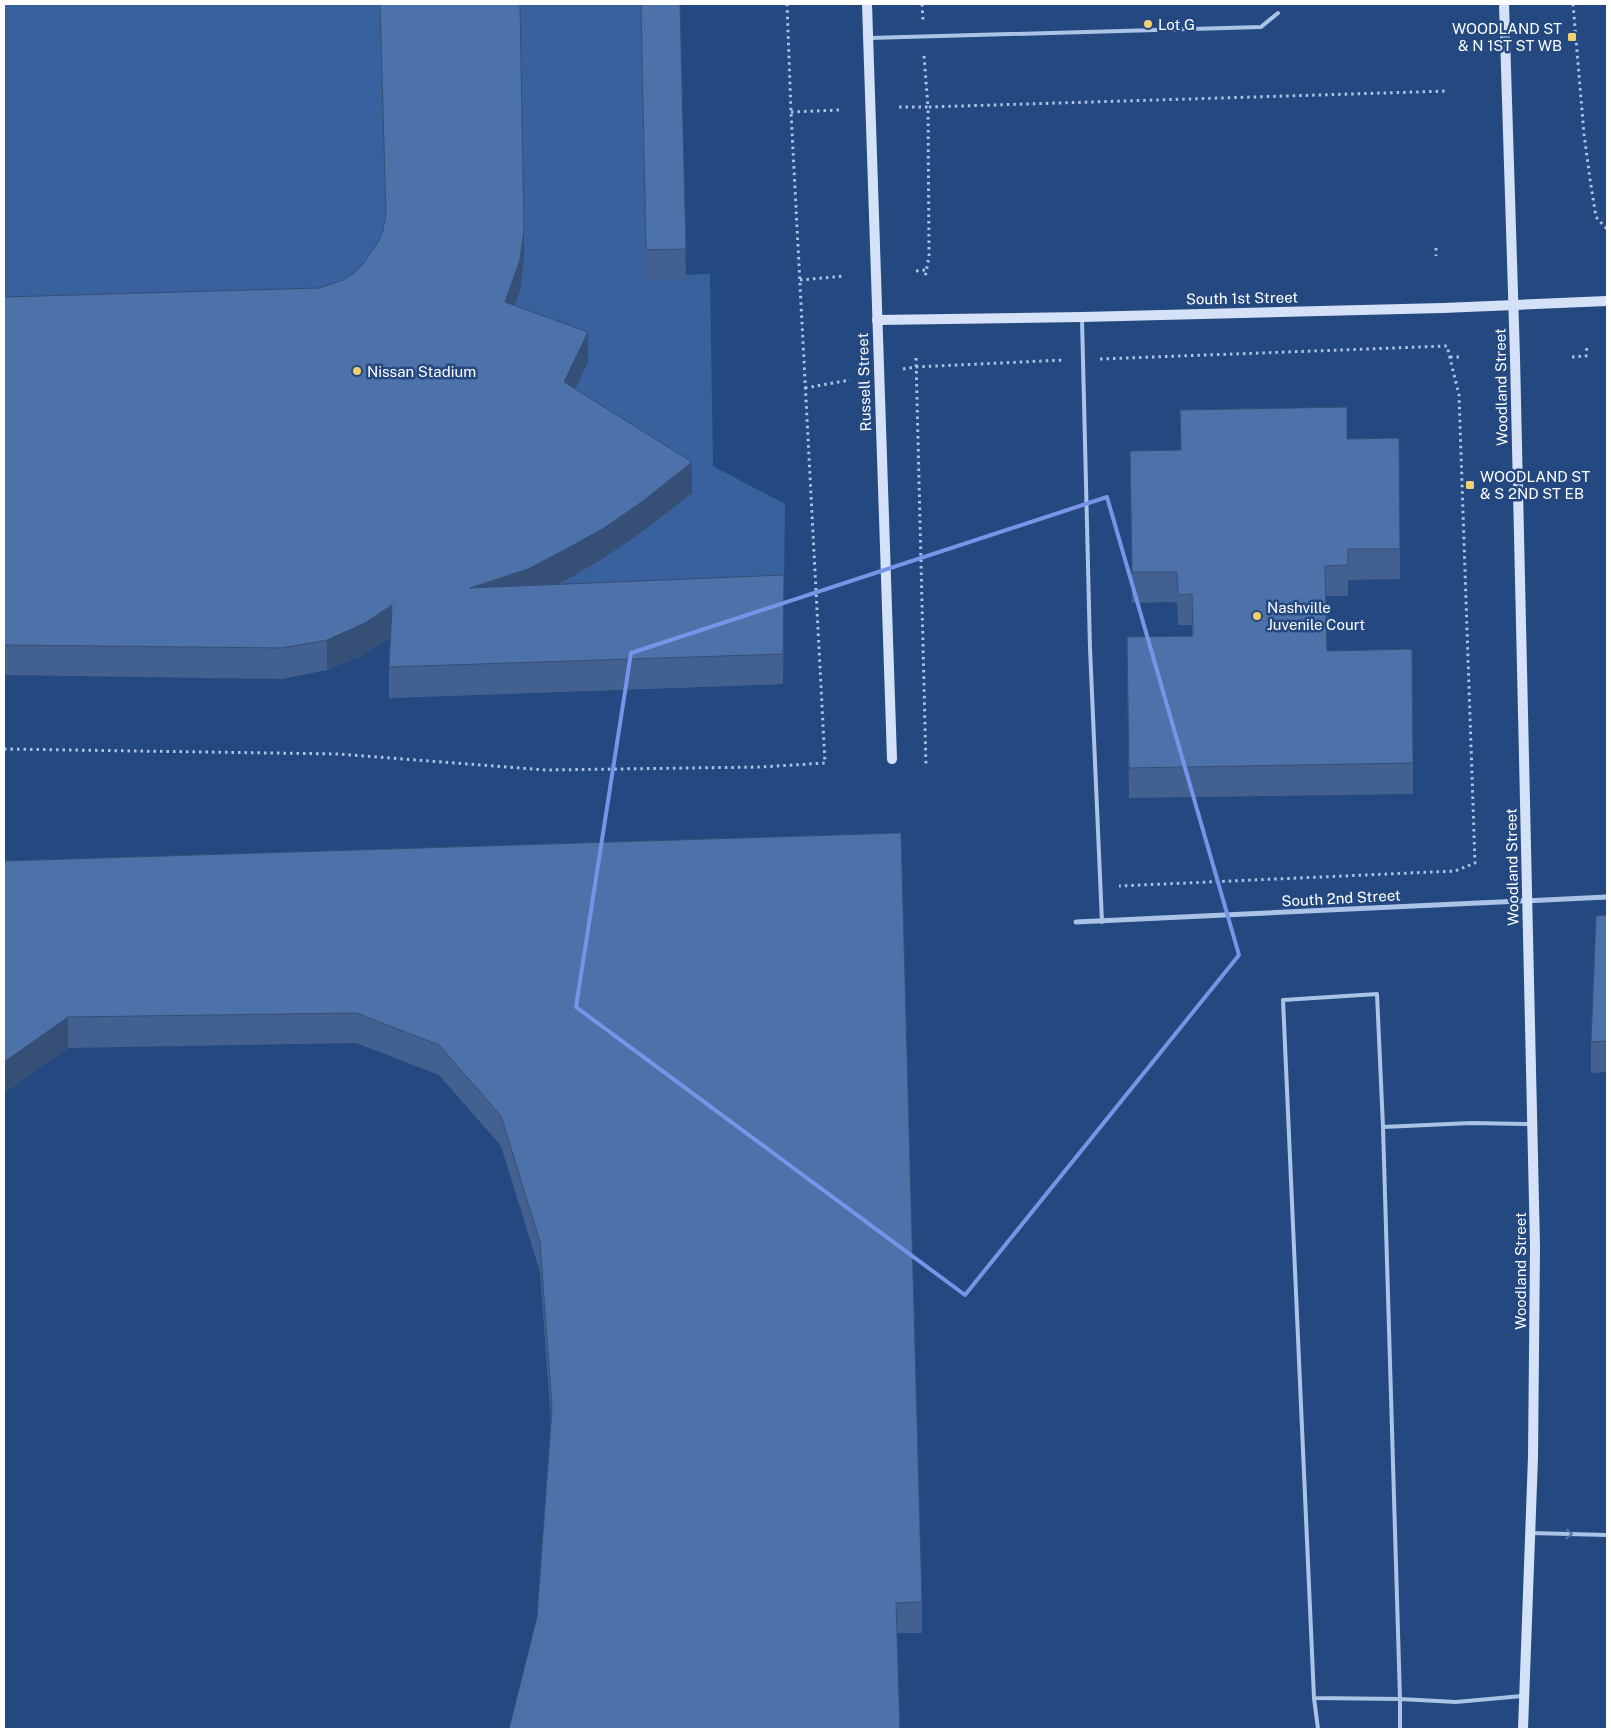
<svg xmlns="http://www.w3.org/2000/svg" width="1611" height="1733" viewBox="0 0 1611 1733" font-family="'Public Sans',sans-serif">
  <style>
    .green { fill: #39619e }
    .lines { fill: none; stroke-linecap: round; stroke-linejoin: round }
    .path { stroke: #abc3e6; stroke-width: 3; stroke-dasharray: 2.5 4; stroke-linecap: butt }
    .lane { stroke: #abc3e6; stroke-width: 4 }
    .street { stroke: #abc3e6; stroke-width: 5 }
    .secondary { stroke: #d5e1f6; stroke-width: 10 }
    .wall { fill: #426191 }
    .shaded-wall { fill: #364f76 }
    .building { fill: #4d71a9; stroke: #364f76 }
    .oneway { stroke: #5373a4 }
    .marked { fill: none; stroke: #7795e8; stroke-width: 4; stroke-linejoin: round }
    .poi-dot { fill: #f1d16f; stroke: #244880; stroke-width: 2 }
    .labels { text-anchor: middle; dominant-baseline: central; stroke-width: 5; stroke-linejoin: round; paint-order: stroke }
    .poi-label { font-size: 15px; fill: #fff; stroke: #244880; text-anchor: start }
    .street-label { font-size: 15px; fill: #fff; stroke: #244880 }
  </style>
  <rect width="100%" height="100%" fill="#244880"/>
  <path class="green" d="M4 4H670L678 275 710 274 713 466 785 504 783 684 389 698 392 636 365 654 327 670 4 675Z"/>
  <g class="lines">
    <g class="path">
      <path d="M922 4 923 20"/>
      <path d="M1573 4 1584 134 1590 179 1596 217 1607 229"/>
      <path d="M924 56 928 107 1448 91"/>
      <path d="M899 107H928L929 256 925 278"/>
      <path d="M791 112 839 110"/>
      <path d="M1436 248V256"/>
      <path d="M916 271 926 270"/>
      <path d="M800 280 845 276"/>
      <path d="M1450 357H1462"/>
      <path d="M1572 357 1586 356 1587 346"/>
      <path d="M916 358 926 767"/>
      <path d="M1100 359 1447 346 1459 395 1475 863 1455 871 1119 886"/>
      <path d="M903 369 915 367 1064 360"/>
      <path d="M805 388 850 380"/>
      <path d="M4 749 339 754 546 770 761 767 825 763 791 112 787 4"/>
    </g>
    <g class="lane">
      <path d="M870 38 1261 27 1278 13"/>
      <path d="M1082 319 1090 648 1102 922"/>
      <path d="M1383 1127 1377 994 1283 1000 1314 1698 1400 1699 1383 1127 1471 1123 1530 1124"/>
      <path d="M1531 1533 1607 1535"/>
      <path d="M1314 1698 1318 1729"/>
      <path d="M1400 1729V1699L1456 1702 1522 1696"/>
    </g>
    <path class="street" d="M1076 922 1607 897"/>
    <g class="secondary">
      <path d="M867 4 892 759"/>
      <path d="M1504 4 1515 357 1535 1247 1533 1457 1523 1729"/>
      <path d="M877 320 1082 317 1443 308 1607 301"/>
    </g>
  </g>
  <g class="wall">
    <path d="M379 4H520L524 260 520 291 514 306 588 362 575 389 692 493 643 531 604 558 557 584 784 575 783 684 389 698V667L391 637 365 654 327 670 282 679 4 675V297L319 288 343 280 354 273 364 263 378 242 383 230 385 220Z"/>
    <path d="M640 4H680L686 280H646Z"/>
    <path d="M1347 439 1400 549V579L1348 580V596H1326L1327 651 1413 763V794L1129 798 1127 667 1192 636V625H1178L1177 602 1132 603 1130 451 1180 450Z"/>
    <path d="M901 833 922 1602V1633H897L537 1617 551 1423 540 1272 501 1146 439 1075 356 1043 68 1048 4 1093V861Z"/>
    <path d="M1607 915V1072L1591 1073V1042Z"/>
  </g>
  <g class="shaded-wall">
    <path d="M524 229V260L520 291 505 333V302Z"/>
    <path d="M588 332V362L564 413V382Z"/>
    <path d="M692 462V493L643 531 604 558 566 580 528 599 470 588Z"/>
    <path d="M392 605V636L365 654 327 670V640Z"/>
    <path d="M68 1017V1048L4 1093V1062Z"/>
  </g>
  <g class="building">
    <path d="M380 4H520L524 229 520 260 505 302 588 332 564 382 692 462 643 501 604 528 566 549 528 569 470 588 784 575 783 654 389 667 392 605 365 623 327 640 282 648 4 645V297L319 288 343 280 354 273 364 263 378 242 383 230 386 215Z"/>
    <path d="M641 4H680L686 249 646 250Z"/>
    <path d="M1347 407V439L1399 438 1400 549H1348V565L1325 566 1327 651 1412 649 1413 763 1129 768 1127 637 1193 636 1192 594 1178 595 1177 572H1132L1130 451 1181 450 1180 410Z"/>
    <path d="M901 833 922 1602 896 1603 900 1729H509L537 1617 552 1408 540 1242 501 1116 439 1045 356 1013 68 1017 4 1062V861Z"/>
    <path d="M1607 915V1041L1591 1042 1596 916Z"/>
  </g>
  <defs><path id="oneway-chevron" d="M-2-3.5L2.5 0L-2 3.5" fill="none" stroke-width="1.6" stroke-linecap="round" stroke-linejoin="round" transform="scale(1.25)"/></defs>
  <use class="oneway" href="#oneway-chevron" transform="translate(1569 1534) rotate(2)"/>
  <path class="marked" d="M1107 497 1239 955 965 1295 576 1007 631 653Z"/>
  <g class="poi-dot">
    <circle cx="1148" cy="24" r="5"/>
    <rect x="1567" y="32" width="10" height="10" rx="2.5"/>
    <circle cx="357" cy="371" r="5"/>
    <rect x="1465" y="480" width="10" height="10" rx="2.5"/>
    <circle cx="1257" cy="616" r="5"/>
  </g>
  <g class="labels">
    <g class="poi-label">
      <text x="1158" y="24">Lot G</text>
      <text x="1562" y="28" text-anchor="end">WOODLAND ST<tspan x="1562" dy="17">&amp; N 1ST ST WB</tspan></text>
      <text x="367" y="371">Nissan Stadium</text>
      <text x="1480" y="476">WOODLAND ST<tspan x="1480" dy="17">&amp; S 2ND ST EB</tspan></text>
      <text x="1267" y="607">Nashville<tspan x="1267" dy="17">Juvenile Court</tspan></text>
    </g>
    <g class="street-label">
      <text transform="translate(1242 298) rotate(-1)">South 1st Street</text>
      <text transform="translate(864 382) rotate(-92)">Russell Street</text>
      <text transform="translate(1501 387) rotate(-91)">Woodland Street</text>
      <text transform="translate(1512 867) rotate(-91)">Woodland Street</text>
      <text transform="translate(1341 898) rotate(-3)">South 2nd Street</text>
      <text transform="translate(1520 1271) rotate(-90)">Woodland Street</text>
    </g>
  </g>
  <rect width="1611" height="1733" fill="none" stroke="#ffffff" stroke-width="10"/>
</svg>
